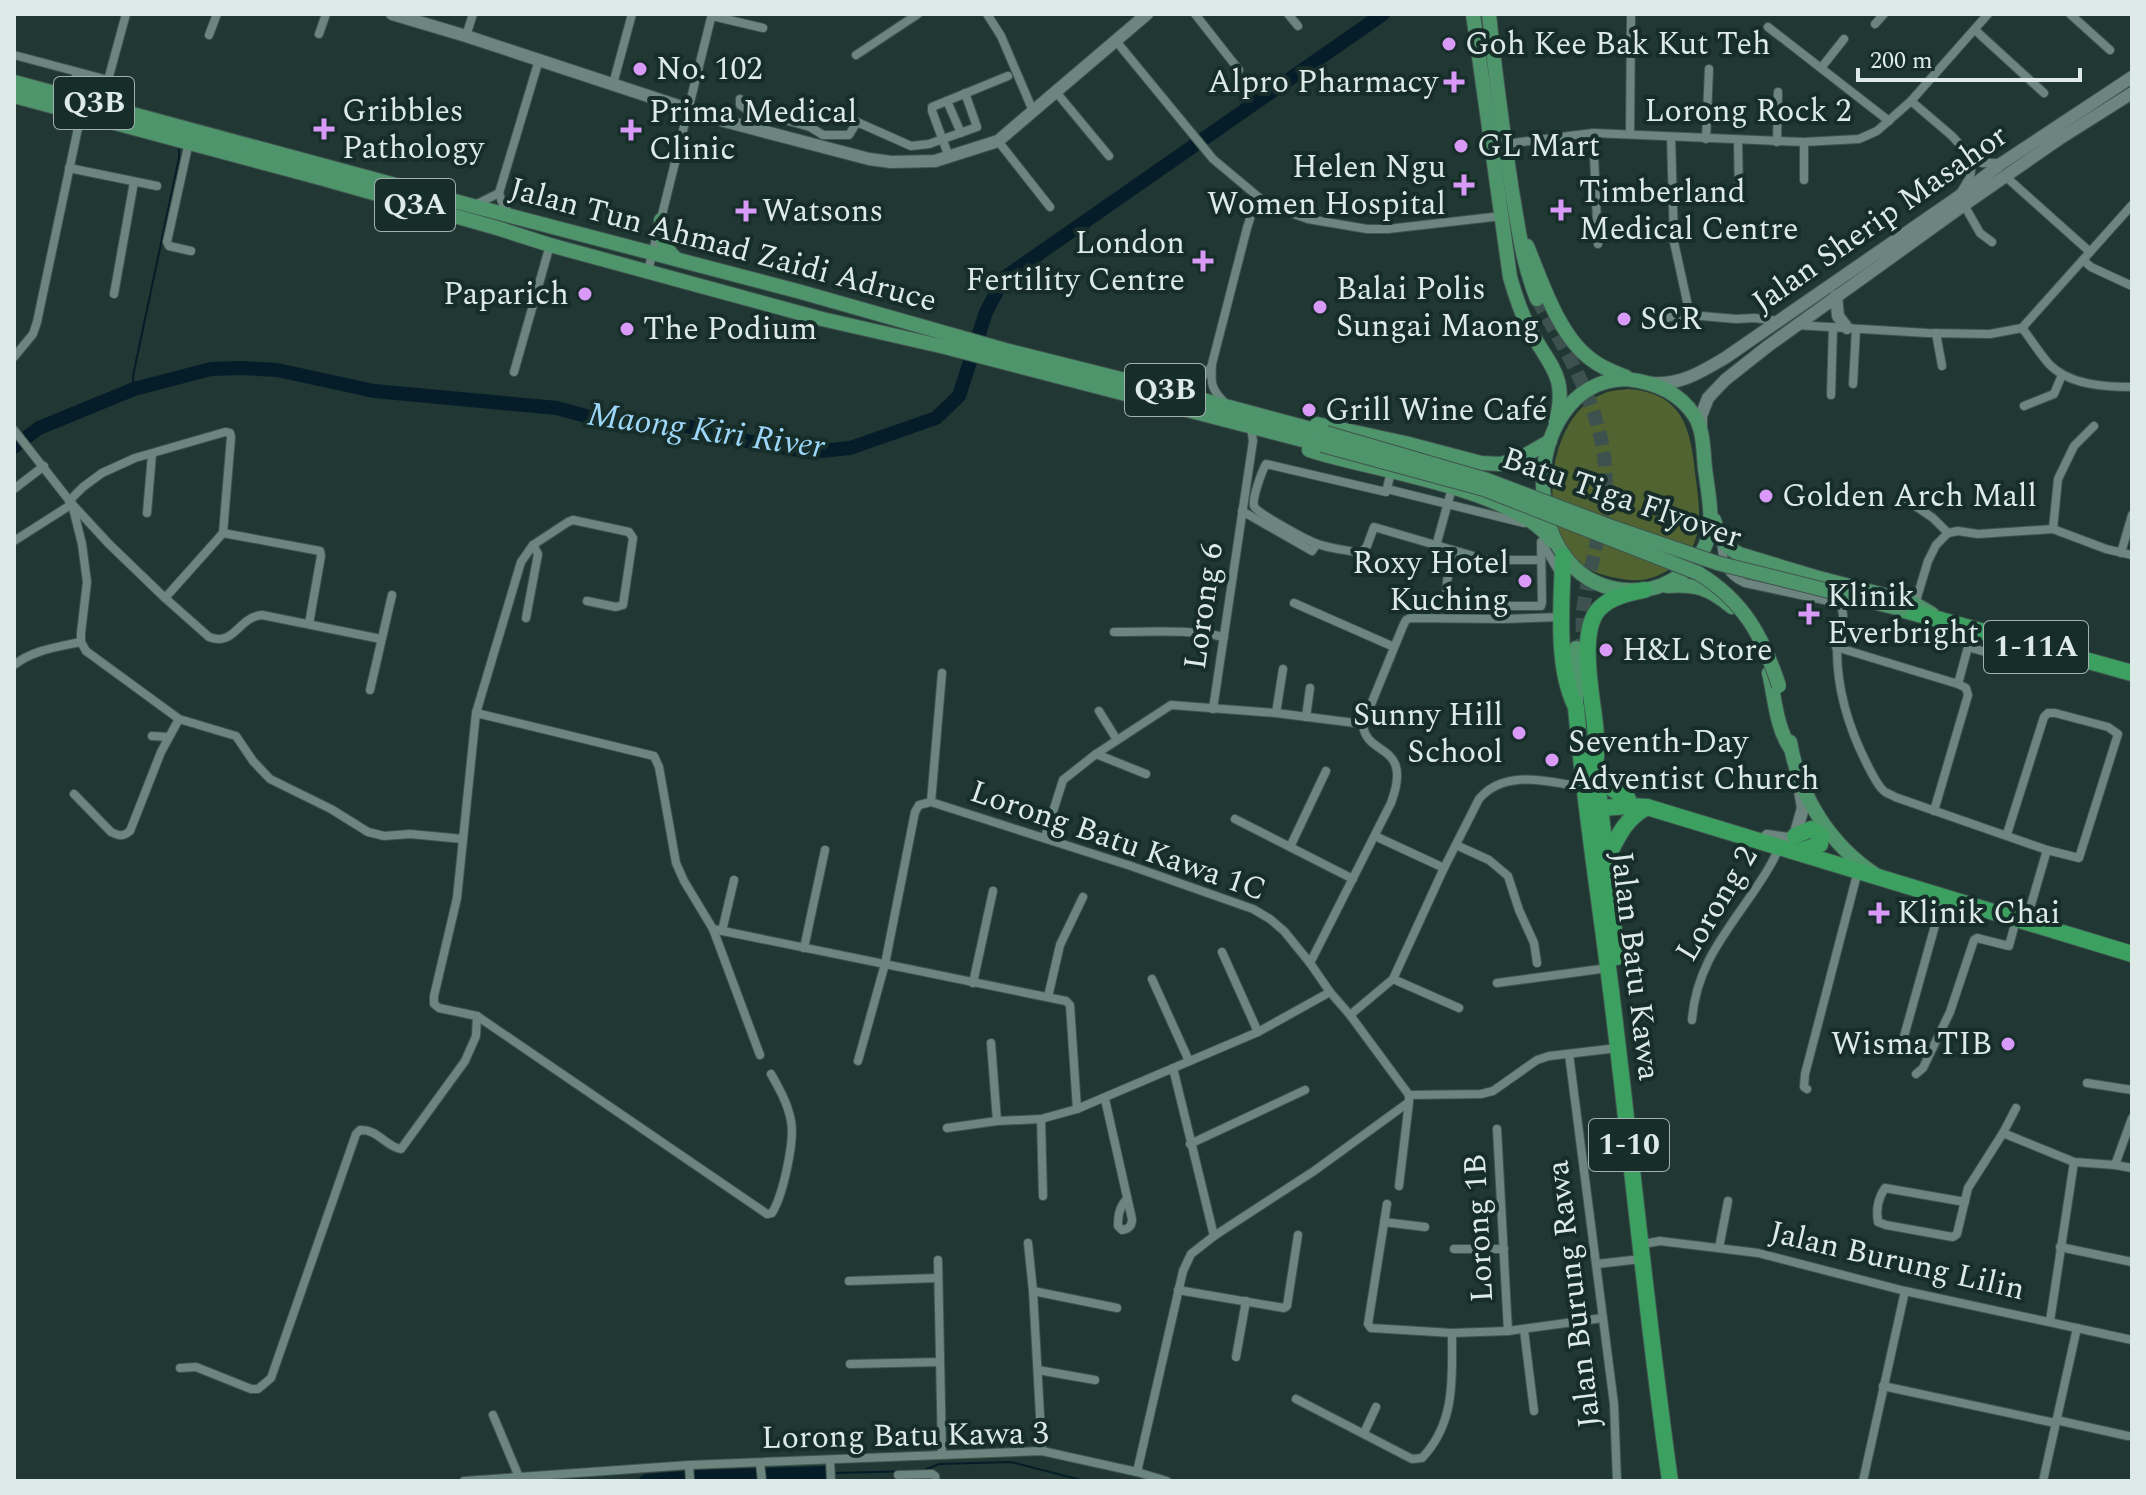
<svg xmlns="http://www.w3.org/2000/svg" width="2146" height="1495" viewBox="0 0 2146 1495" font-family="Spectral,serif">
  <style>
    .green { fill: #516330 }
    .lines { fill: none; stroke-linecap: round; stroke-linejoin: round }
    .stream { stroke: #041d29; stroke-width: 2 }
    .river { stroke: #041d29; stroke-width: 14 }
    .primary-tunnel { stroke: #3d524e; stroke-width: 14; stroke-dasharray: 14 7; stroke-linecap: butt }
    .street-casing { stroke: #3f544f; stroke-width: 10 }
    .secondary-casing { stroke: #3f544f; stroke-width: 14 }
    .primary-casing { stroke: #3f544f; stroke-width: 16 }
    .highway-casing { stroke: #3f544f; stroke-width: 18 }
    .street { stroke: #6c857f; stroke-width: 8 }
    .secondary { stroke: #6c857f; stroke-width: 12 }
    .primary { stroke: #4f956c; stroke-width: 14 }
    .highway { stroke: #3ba060; stroke-width: 16 }
    .primary-bridge-casing { stroke: #3f544f; stroke-width: 16; stroke-linecap: butt }
    .primary-bridge { stroke: #4f956c; stroke-width: 14 }
    .poi-dot { fill: #d99af7; stroke: #172d29; stroke-width: 3 }
    .labels { text-anchor: middle; dominant-baseline: central; stroke-width: 8; stroke-linejoin: round; paint-order: stroke }
    .shield { fill: #172d29; stroke: #a2b1ae; stroke-width: 2 }
    .shield-label { font-size: 30px; font-weight: bold; fill: #ddeae7 }
    .poi-label { font-size: 32px; fill: #ddeae7; stroke: #172d29; text-anchor: start }
    .street-label { font-size: 32px; fill: #ddeae7; stroke: #172d29 }
    .water-label { font-size: 34px; font-style: italic; fill: #9cd7f9; stroke: #172d29 }
  </style>
  <rect width="100%" height="100%" fill="#213733"/>
  <path class="green" d="M1629 389C1686 394 1691 432 1696 480 1701 519 1705 553 1663 573 1650 580 1637 582 1622 579 1593 574 1580 568 1564 542 1540 499 1553 411 1605 393 1612 390 1621 390 1629 389Z"/>
  <g class="lines">
    <g class="stream">
      <path d="M134 389 133 376 179 158V147"/>
      <path d="M922 1471 939 1464 1011 1462 1085 1481"/>
      <path d="M834 1473 916 1471"/>
    </g>
    <g class="river">
      <path d="M14 447 39 428 134 389 211 369 241 368 277 370 374 391 557 408 622 426H687L741 440 810 452 850 448 936 418 959 396 986 312 1004 278 1383 14"/>
      <path d="M646 1481 698 1477 824 1473"/>
    </g>
    <path class="primary-tunnel" d="M1537 299C1571 360 1611 422 1605 495 1601 534 1588 572 1583 611 1582 621 1583 631 1583 642"/>
    <g class="street-casing">
      <g id="street">
        <path d="M987 14 1001 36 1033 111"/>
        <path d="M1195 14 1239 70"/>
        <path d="M1288 14 1298 26"/>
        <path d="M2070 14 2110 50"/>
        <path d="M712 16 763 28"/>
        <path d="M1875 24 1884 14"/>
        <path d="M1768 27 1889 121"/>
        <path d="M1975 30 2044 93"/>
        <path d="M319 34 326 14"/>
        <path d="M209 35 217 14"/>
        <path d="M466 36 473 14"/>
        <path d="M1116 41 1213 159 1268 205 1308 219 1367 229H1388L1502 216"/>
        <path d="M14 55 108 80 126 14"/>
        <path d="M856 55 918 14"/>
        <path d="M1821 68 1844 39"/>
        <path d="M613 84 632 14"/>
        <path d="M1056 92 1109 156"/>
        <path d="M70 97 77 72"/>
        <path d="M740 99V105L746 109 810 127 823 135H849L857 122 911 146 929 144 977 127 965 93"/>
        <path d="M947 101 961 133"/>
        <path d="M1911 101 1952 136 1973 159 1982 163H1998"/>
        <path d="M1593 133 1598 244"/>
        <path d="M1630 134 1631 14"/>
        <path d="M1671 137 1674 242 1690 315"/>
        <path d="M1706 139 1709 69"/>
        <path d="M1738 140 1739 196"/>
        <path d="M998 141 1050 207"/>
        <path d="M189 142 167 242 169 246 191 251"/>
        <path d="M1777 142 1778 92"/>
        <path d="M1804 142V180"/>
        <path d="M1505 144 1593 133 1804 142 1859 139 1877 131 1911 101 1988 14"/>
        <path d="M949 157 932 111V107L1008 76"/>
        <path d="M69 168 157 186"/>
        <path d="M2005 176 2090 252"/>
        <path d="M1961 192 1970 177 1973 159"/>
        <path d="M475 205 499 193"/>
        <path d="M1964 205 1980 233 1992 242"/>
        <path d="M511 216 503 205 499 193 539 60"/>
        <path d="M2083 260 2091 267 2132 286"/>
        <path d="M648 271 712 14"/>
        <path d="M114 294 134 182"/>
        <path d="M1649 323 1670 317 1690 315 1736 319 1754 318 1778 321"/>
        <path d="M1796 325 1927 333 1990 334 2022 328 2132 205"/>
        <path d="M2022 328C2031 339 2039 353 2049 364 2069 385 2105 387 2132 387"/>
        <path d="M1936 333 1942 366"/>
        <path d="M14 357 33 334 37 322 81 114"/>
        <path d="M514 372 550 245"/>
        <path d="M1853 384 1856 329"/>
        <path d="M1177 393 1200 380 1210 368"/>
        <path d="M1831 395 1833 327"/>
        <path d="M1224 402C1210 388 1211 382 1212 364L1247 228 1257 197"/>
        <path d="M2024 406 2054 394 2062 375"/>
        <path d="M14 430 72 504 82 544 87 582 81 633V642L86 651 179 719 236 736 253 761 270 779 331 809 368 832 384 836 410 834 463 839"/>
        <path d="M1391 472 1386 492 1266 464C1262 471 1252 498 1254 506 1257 513 1308 541 1318 544 1331 549 1347 550 1361 553L1367 546 1374 527 1487 560H1540"/>
        <path d="M14 489 44 466"/>
        <path d="M1387 489 1524 523"/>
        <path d="M69 501 83 487 102 473 135 458 225 432 230 433 231 437 223 533 165 598 209 637C235 647 238 617 262 615L381 639"/>
        <path d="M1908 501 1933 518 1948 533"/>
        <path d="M1242 511 1312 551 1317 544"/>
        <path d="M147 513 152 454"/>
        <path d="M2053 529 2058 479 2074 446 2094 426"/>
        <path d="M223 533 320 551 321 556 309 624"/>
        <path d="M14 541 72 504 109 544 165 598"/>
        <path d="M1721 541C1723 561 1725 575 1745 583L1838 603C1850 616 1837 634 1837 650 1837 692 1851 734 1870 770 1874 777 1878 786 1884 791 1884 792 1894 796 1895 797L2047 850 2079 858 2118 734 2108 727 2055 713H2048L2044 717 2007 834"/>
        <path d="M1542 543 1559 572"/>
        <path d="M1436 546 1452 488"/>
        <path d="M2121 553 2132 515"/>
        <path d="M587 601 616 607 623 605 633 538 629 532 573 520 568 522 533 545 521 562 476 713 457 898 434 996V1004L439 1008 477 1016 767 1214 772 1213C783 1195 795 1141 791 1121 788 1104 779 1088 771 1074"/>
        <path d="M1294 603 1394 647"/>
        <path d="M1915 604 1928 561 1936 545 1948 533 1958 531 1978 534 2053 529 2106 549 2132 555"/>
        <path d="M1446 606H1541L1542 602 1541 542"/>
        <path d="M1446 609 1447 582 1452 551"/>
        <path d="M526 618 538 554 533 545"/>
        <path d="M1114 632C1151 632 1188 629 1224 637"/>
        <path d="M1836 647 1958 684 1966 688 1968 695 1934 811"/>
        <path d="M14 665C33 650 57 647 81 642"/>
        <path d="M1958 684 1968 647 2042 668 2049 651"/>
        <path d="M370 690 392 595"/>
        <path d="M1213 709 1253 441 1251 427"/>
        <path d="M1099 711 1117 740"/>
        <path d="M476 713 654 756 659 767 676 863 684 881 713 929 760 1055"/>
        <path d="M1276 713 1283 669"/>
        <path d="M1306 717 1310 688"/>
        <path d="M1363 724 1403 626 1406 620 1410 618 1503 619 1561 617"/>
        <path d="M152 736 168 737"/>
        <path d="M1096 754 1146 774"/>
        <path d="M74 794 111 832C119 836 123 837 130 831L161 752 179 719"/>
        <path d="M931 802 942 673"/>
        <path d="M1235 819 1353 879"/>
        <path d="M1375 836 1444 868"/>
        <path d="M1045 837 1063 780 1096 754 1171 705 1276 713 1363 724"/>
        <path d="M1456 845 1489 860 1508 876 1519 910 1534 943 1537 963"/>
        <path d="M1290 847 1326 771"/>
        <path d="M2026 922 2047 850"/>
        <path d="M713 929 1066 1001 1070 1005 1077 1109"/>
        <path d="M722 931 734 880"/>
        <path d="M804 948 825 850"/>
        <path d="M1222 952 1258 1032"/>
        <path d="M1310 963 1391 803C1414 741 1365 758 1363 724"/>
        <path d="M1152 979 1189 1061"/>
        <path d="M1393 979 1459 1008"/>
        <path d="M973 983 993 891"/>
        <path d="M1497 983 1608 968"/>
        <path d="M1048 997 1060 945 1083 897"/>
        <path d="M1350 1015 1393 979 1444 868 1479 799C1505 768 1549 782 1583 787"/>
        <path d="M1692 1020C1696 966 1725 934 1754 891 1763 877 1773 864 1779 847"/>
        <path d="M1903 1040 1943 897"/>
        <path d="M991 1043 997 1121"/>
        <path d="M1569 1054 1614 1404 1617 1481"/>
        <path d="M858 1061 885 964 915 812 919 805 931 802 1131 866 1253 909 1270 919 1284 931 1310 963 1330 992 1350 1015 1409 1095"/>
        <path d="M1173 1068 1214 1236"/>
        <path d="M1916 1074 1923 1068 1950 1012 1974 940 1977 938 2009 946 2016 920"/>
        <path d="M2087 1083 2132 1090"/>
        <path d="M1807 1089 1804 1087 1805 1074 1858 871"/>
        <path d="M1105 1099 1132 1219C1132 1226 1129 1229 1122 1230L1118 1226C1118 1216 1119 1208 1126 1200"/>
        <path d="M1041 1119 1043 1196"/>
        <path d="M947 1128 997 1121 1041 1119 1077 1109 1258 1032 1330 992"/>
        <path d="M1497 1129 1508 1331"/>
        <path d="M2003 1133 2074 1162 2115 1165 2132 1168"/>
        <path d="M1190 1144 1305 1090"/>
        <path d="M2115 1165 2132 1118"/>
        <path d="M1399 1186 1409 1102"/>
        <path d="M1965 1202 1885 1188C1878 1198 1876 1210 1878 1222L1886 1225 1947 1236 1953 1237 1957 1234 1968 1188 2003 1133 2016 1108"/>
        <path d="M1387 1204 1368 1324 1371 1328 1452 1333 1508 1331 1603 1318"/>
        <path d="M1384 1222 1425 1227"/>
        <path d="M1028 1243 1033 1291 1042 1451"/>
        <path d="M1649 1243 1660 1241 1758 1253 1905 1291 2132 1340"/>
        <path d="M2060 1247 2132 1262"/>
        <path d="M1719 1248 1728 1201"/>
        <path d="M1454 1249H1504"/>
        <path d="M938 1260 942 1454"/>
        <path d="M1597 1264 1641 1259"/>
        <path d="M849 1281 938 1278"/>
        <path d="M1178 1290 1284 1308 1287 1306 1298 1235"/>
        <path d="M1033 1291 1117 1308"/>
        <path d="M2050 1321 2074 1162"/>
        <path d="M1524 1330 1534 1411"/>
        <path d="M1236 1357 1246 1301"/>
        <path d="M850 1364 940 1362"/>
        <path d="M180 1368 196 1367 251 1389H258L271 1378 356 1134 360 1130C378 1129 386 1147 401 1149L465 1061 476 1036 477 1016"/>
        <path d="M1038 1370 1095 1380"/>
        <path d="M1883 1386 2055 1423"/>
        <path d="M1296 1399 1412 1459 1422 1458C1456 1422 1452 1378 1452 1333"/>
        <path d="M493 1415 519 1477"/>
        <path d="M2056 1420 2128 1436"/>
        <path d="M1364 1433 1376 1407"/>
        <path d="M830 1460 831 1481"/>
        <path d="M760 1463 762 1481"/>
        <path d="M689 1465 690 1481"/>
        <path d="M1137 1472 1183 1271 1191 1254 1214 1236 1314 1171 1409 1102V1095L1481 1094 1493 1091 1537 1060 1549 1056 1618 1048"/>
        <path d="M898 1475 932 1474 935 1476 936 1481"/>
        <path d="M464 1481 689 1465 1042 1451 1137 1472 1167 1481"/>
        <path d="M1863 1481 1905 1291"/>
        <path d="M2043 1481 2077 1328"/>
      </g>
    </g>
    <g class="secondary-casing">
      <g id="secondary">
        <path d="M392 14 466 36 724 121 869 159 891 162 935 161 998 141 1147 14"/>
        <path d="M1836 296 1838 316 1847 328"/>
        <path d="M1653 383C1681 385 1701 372 1725 358L1958 197 2002 163 2132 77"/>
        <path d="M1701 430V416L1708 398 1725 380 1768 346 1964 205 2059 139 2132 93"/>
        <path d="M1767 836 1788 839 1795 836 1803 808 1799 785"/>
      </g>
    </g>
    <g class="primary-casing">
      <g id="primary">
        <path d="M1473 14 1510 277C1515 295 1521 313 1530 330 1550 367 1568 376 1556 422"/>
        <path d="M1489 14C1495 73 1503 132 1512 191 1519 231 1522 261 1537 299"/>
        <path d="M14 82 473 206 801 292 1005 350 1177 393 1326 433"/>
        <path d="M14 96 324 179 497 228 550 245 822 319 945 347 1322 445"/>
        <path d="M661 220C660 237 663 246 675 258"/>
        <path d="M1527 246C1542 282 1559 337 1592 360 1602 368 1614 372 1626 377"/>
        <path d="M1626 379C1653 382 1679 392 1694 415 1704 430 1703 450 1705 468 1710 509 1721 544 1683 573 1670 583 1655 590 1638 590 1513 597 1514 381 1626 379Z"/>
        <path d="M1317 424 1405 443 1481 463 1500 464 1519 459 1550 441"/>
        <path d="M1309 450C1372 471 1513 488 1552 541"/>
        <path d="M1714 520C1719 537 1724 546 1739 554L1815 577 1903 600 1915 604 1932 614"/>
        <path d="M1667 586C1696 584 1709 588 1732 607"/>
        <path d="M1576 648V703"/>
        <path d="M1769 673C1775 698 1776 728 1791 749"/>
        <path d="M1790 742C1799 796 1830 845 1876 875"/>
      </g>
    </g>
    <g class="highway-casing">
      <g id="highway">
        <path d="M1563 556C1562 603 1555 665 1576 707 1585 811 1602 913 1614 1015 1633 1171 1648 1326 1670 1481"/>
        <path d="M1901 609 2132 673"/>
        <path d="M1596 767 1613 789 1628 799"/>
        <path d="M1601 808 1629 806 1647 807 2132 954"/>
        <path d="M1795 836 1811 829 1821 835 1820 844 1798 852"/>
        <path d="M1607 858C1618 836 1625 819 1647 807"/>
        <path d="M1617 957 1595 762C1598 750 1596 737 1595 725 1592 696 1578 631 1599 609 1610 597 1629 593 1644 590"/>
      </g>
    </g>
    <use href="#street" class="street"/>
    <use href="#secondary" class="secondary"/>
    <use href="#primary" class="primary"/>
    <use href="#highway" class="highway"/>
    <g class="primary-bridge-casing">
      <g id="primary-bridge">
        <path d="M1326 433 1487 480 1609 526 1717 563 1901 609"/>
        <path d="M1322 445 1484 489 1698 573C1744 601 1763 637 1779 686"/>
      </g>
    </g>
    <use href="#primary-bridge" class="primary-bridge"/>
  </g>
  <g class="poi-dot">
    <circle cx="1449" cy="44" r="8"/>
    <circle cx="640" cy="69" r="8"/>
    <path d="M1450 70h8v8h8v8h-8v8h-8v-8h-8v-8h8z"/>
    <path d="M320 117h8v8h8v8h-8v8h-8v-8h-8v-8h8z"/>
    <path d="M627 118h8v8h8v8h-8v8h-8v-8h-8v-8h8z"/>
    <circle cx="1461" cy="146" r="8"/>
    <path d="M1460 173h8v8h8v8h-8v8h-8v-8h-8v-8h8z"/>
    <path d="M1557 198h8v8h8v8h-8v8h-8v-8h-8v-8h8z"/>
    <path d="M742 199h8v8h8v8h-8v8h-8v-8h-8v-8h8z"/>
    <path d="M1199 249h8v8h8v8h-8v8h-8v-8h-8v-8h8z"/>
    <circle cx="585" cy="294" r="8"/>
    <circle cx="1320" cy="307" r="8"/>
    <circle cx="1624" cy="319" r="8"/>
    <circle cx="627" cy="329" r="8"/>
    <circle cx="1309" cy="410" r="8"/>
    <circle cx="1766" cy="496" r="8"/>
    <circle cx="1525" cy="581" r="8"/>
    <path d="M1805 602h8v8h8v8h-8v8h-8v-8h-8v-8h8z"/>
    <circle cx="1606" cy="650" r="8"/>
    <circle cx="1519" cy="733" r="8"/>
    <circle cx="1552" cy="760" r="8"/>
    <path d="M1875 901h8v8h8v8h-8v8h-8v-8h-8v-8h8z"/>
    <circle cx="2008" cy="1044" r="8"/>
  </g>
  <g class="labels">
    <g class="shield">
      <rect x="54" y="77" width="80" height="52" rx="6"/>
      <rect x="375" y="179" width="80" height="52" rx="6"/>
      <rect x="1125" y="364" width="80" height="52" rx="6"/>
      <rect x="1984" y="621" width="104" height="52" rx="6"/>
      <rect x="1589" y="1119" width="80" height="52" rx="6"/>
    </g>
    <g class="shield-label">
      <text x="94" y="103">Q3B</text>
      <text x="415" y="205">Q3A</text>
      <text x="1165" y="390">Q3B</text>
      <text x="2036" y="647">1-11A</text>
      <text x="1629" y="1145">1-10</text>
    </g>
    <g class="poi-label">
      <text x="1465" y="44">Goh Kee Bak Kut Teh</text>
      <text x="656" y="69">No. 102</text>
      <text x="1438" y="82" text-anchor="end">Alpro Pharmacy</text>
      <text x="342" y="111">Gribbles<tspan x="342" dy="37">Pathology</tspan></text>
      <text x="649" y="112">Prima Medical<tspan x="649" dy="37">Clinic</tspan></text>
      <text x="1477" y="146">GL Mart</text>
      <text x="1446" y="167" text-anchor="end">Helen Ngu<tspan x="1446" dy="37">Women Hospital</tspan></text>
      <text x="1579" y="192">Timberland<tspan x="1579" dy="37">Medical Centre</tspan></text>
      <text x="762" y="211">Watsons</text>
      <text x="1185" y="243" text-anchor="end">London<tspan x="1185" dy="37">Fertility Centre</tspan></text>
      <text x="1336" y="289">Balai Polis<tspan x="1336" dy="37">Sungai Maong</tspan></text>
      <text x="569" y="294" text-anchor="end">Paparich</text>
      <text x="1640" y="319">SCR</text>
      <text x="643" y="329">The Podium</text>
      <text x="1325" y="410">Grill Wine Café</text>
      <text x="1782" y="496">Golden Arch Mall</text>
      <text x="1509" y="563" text-anchor="end">Roxy Hotel<tspan x="1509" dy="37">Kuching</tspan></text>
      <text x="1827" y="596">Klinik<tspan x="1827" dy="37">Everbright</tspan></text>
      <text x="1622" y="650">H&amp;L Store</text>
      <text x="1503" y="715" text-anchor="end">Sunny Hill<tspan x="1503" dy="37">School</tspan></text>
      <text x="1568" y="742">Seventh-Day<tspan x="1568" dy="37">Adventist Church</tspan></text>
      <text x="1897" y="913">Klinik Chai</text>
      <text x="1992" y="1044" text-anchor="end">Wisma TIB</text>
    </g>
    <g class="street-label">
      <text x="1748" y="111">Lorong Rock 2</text>
      <text transform="translate(1880 219) rotate(-35)">Jalan Sherip Masahor</text>
      <text transform="translate(723 245) rotate(15)">Jalan Tun Ahmad Zaidi Adruce</text>
      <text transform="translate(1622 498) rotate(19)">Batu Tiga Flyover</text>
      <text transform="translate(1204 606) rotate(-82)">Lorong 6</text>
      <text transform="translate(1118 841) rotate(19)">Lorong Batu Kawa 1C</text>
      <text transform="translate(1717 904) rotate(-59)">Lorong 2</text>
      <text transform="translate(1635 966) rotate(83)">Jalan Batu Kawa</text>
      <text transform="translate(1479 1228) rotate(-93)">Lorong 1B</text>
      <text transform="translate(1897 1261) rotate(13)">Jalan Burung Lilin</text>
      <text transform="translate(1574 1294) rotate(-97)">Jalan Burung Rawa</text>
      <text transform="translate(905 1436) rotate(-1)">Lorong Batu Kawa 3</text>
    </g>
    <g class="water-label">
      <text transform="translate(706 431) rotate(8)">Maong Kiri River</text>
    </g>
  </g>
  <rect width="2146" height="1495" fill="none" stroke="#ddeae7" stroke-width="32"/>
  <path d="M1858 68v12h222v-12" fill="none" stroke="#ddeae7" stroke-width="4"/>
  <text x="1870" y="68" font-size="24" fill="#ddeae7" stroke="#172d29" stroke-width="6" paint-order="stroke">200 m</text>
</svg>
